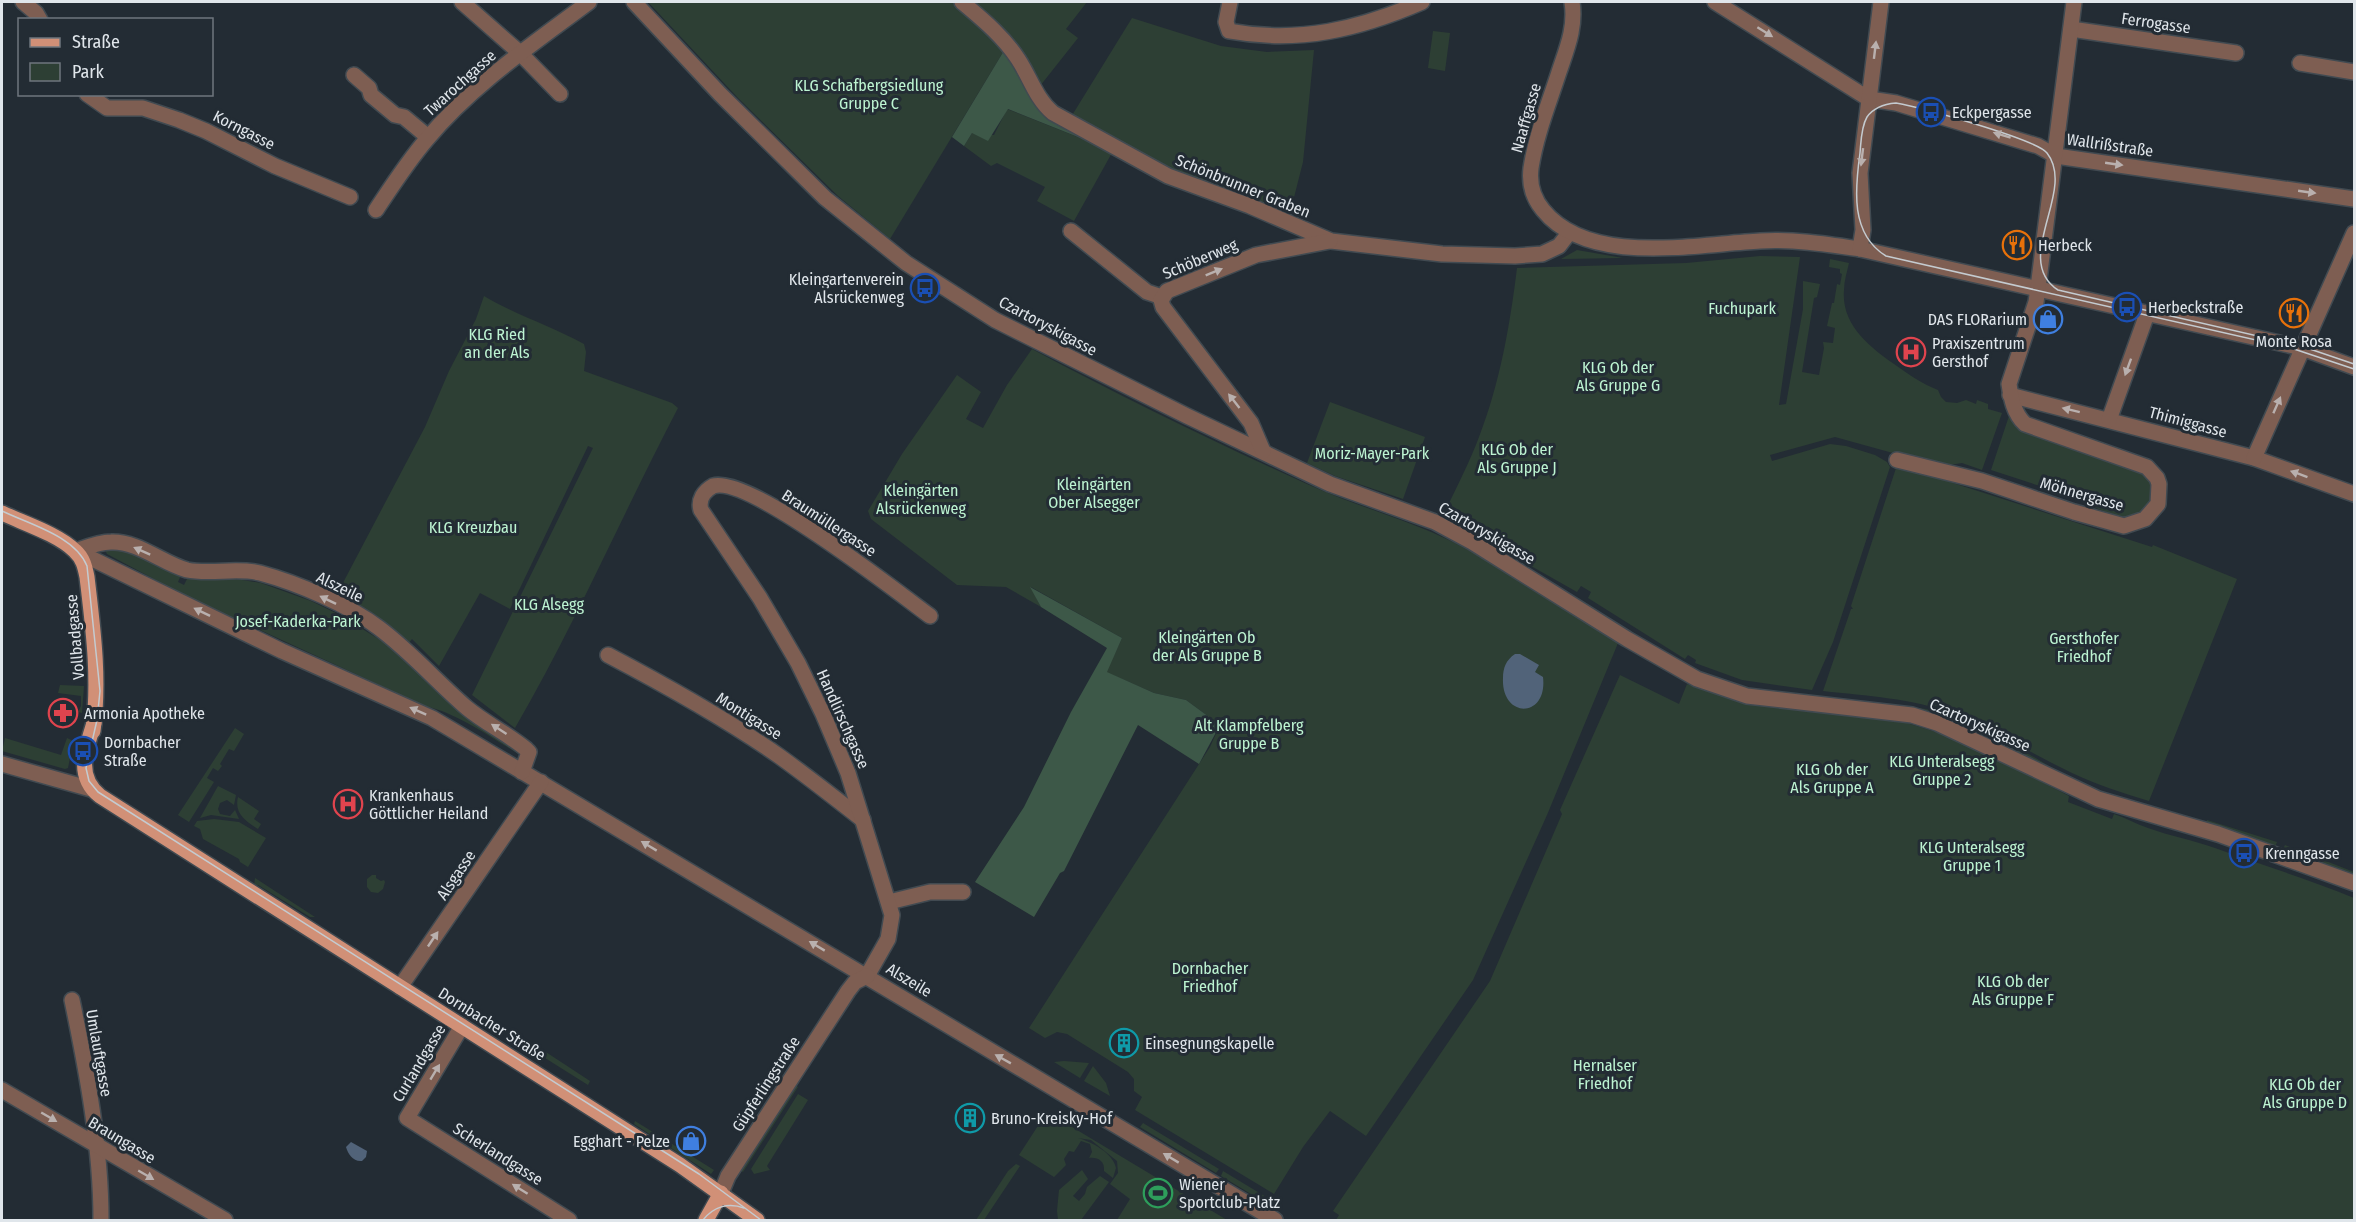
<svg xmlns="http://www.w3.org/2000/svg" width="2356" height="1222" viewBox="0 0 2356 1222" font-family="'Fira Sans Condensed',sans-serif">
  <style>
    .green { fill: #2d3f34 }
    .forest { fill: #3d5848 }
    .water { fill: #516379 }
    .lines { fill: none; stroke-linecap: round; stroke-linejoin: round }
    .minor-casing { stroke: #414a51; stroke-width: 18 }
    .major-casing { stroke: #414a51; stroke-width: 18 }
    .minor { stroke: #7e5e52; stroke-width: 15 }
    .major { stroke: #d19077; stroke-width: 15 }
    .tram { stroke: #c4cbd0; stroke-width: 1.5 }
    .oneway { fill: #b9b0ae }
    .labels { text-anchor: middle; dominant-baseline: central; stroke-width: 6; stroke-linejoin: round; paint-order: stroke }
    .street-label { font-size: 16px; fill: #e0e6eb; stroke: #232c34 }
    .park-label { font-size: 16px; fill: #bdf4d2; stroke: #232c34 }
    .poi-label { font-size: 16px; fill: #e0e6eb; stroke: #232c34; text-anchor: start }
  </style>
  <rect width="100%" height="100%" fill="#232c34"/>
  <g class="green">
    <path d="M648 2H954L982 26 1005 49 890 239 838 196 738 98Z"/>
    <path d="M971 2H1087L1066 29 1078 38 1040 86Z"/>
    <path d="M1132 18 1221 46 1267 52 1314 50 1303 162 1289 217 1185 177 1071 117Z"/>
    <path d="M1433 31 1450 33 1445 71 1428 68Z"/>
    <path d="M1007 109 1113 151 1074 221 1037 201 1045 187 997 163 991 166 964 146 972 133 994 135Z"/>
    <path d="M1577 250 1623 258 1561 259Z"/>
    <path d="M1760 256 1800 257 1779 405 1786 404 1803 309V281L1820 284 1817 297 1814 298 1802 372 1819 375 1824 348 1823 342 1833 343 1835 328 1827 326 1832 303H1834L1837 284 1840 285 1842 274 1840 273V269L1829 267 1830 259 1849 263C1847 272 1844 281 1844 290 1841 325 1870 347 1894 364 1910 375 1920 383 1938 390L1941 397 1946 402 1957 403 1966 400 1976 404 1977 400 1988 404V409L2002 413 1982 470 1962 463 1950 465 1900 455 1835 437 1770 455 1772 461 1830 444 1846 446 1875 455 1887 462 1890 467 1833 642 1812 690 1742 680 1695 663 1696 660 1688 655 1685 659 1588 598 1591 592 1581 586 1577 592 1443 516C1455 490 1469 464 1479 437 1500 383 1510 325 1517 268L1686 263Z"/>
    <path d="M484 296C516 315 551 326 584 344L586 352 584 371 672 403 678 408C622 515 576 623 515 728L472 695 593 448 588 446 510 609 480 593 439 666 412 639 408 644 335 598 425 427 449 371 476 319Z"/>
    <path d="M1032 349C1122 397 1214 442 1307 484 1355 506 1407 519 1455 543 1511 572 1564 610 1618 643L1547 815 1473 980 1366 1136 1330 1111 1303 1147 1274 1194 1135 1110 1142 1097 1134 1091V1079L1128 1072 1067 1034 1057 1032 1045 1038 1029 1028 1210 747 1220 725 1186 700 1154 693 1106 672 1122 638 1031 587 1041 607 1006 587 957 585 871 519 868 511 902 454 957 375 981 392 966 419 983 428 1007 385Z"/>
    <path d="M1330 402 1425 437 1403 499 1335 476 1307 463Z"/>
    <path d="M2009 416 2016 425 2132 463 2152 478V501L2141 513 2128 517 2113 515 2058 492 1991 470Z"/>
    <path d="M1897 465 2152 547 2153 545 2237 579 2149 801C2123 793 2097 785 2072 773 2032 754 1994 730 1953 714 1912 698 1867 696 1823 691L1851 609H1853L1851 606Z"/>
    <path d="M121 547 181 575 178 582 184 585 188 577 230 578 261 583 311 601 338 614 390 646 513 742 522 756C491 738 460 714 425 706L184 595 107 554 105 550V548Z"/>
    <path d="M72 614 77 615 83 674 76 675 71 632 73 631Z"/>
    <path d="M1620 675 1679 704 1687 684 1744 703 1907 723C1965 739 2017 768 2069 796L2068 802 2112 819 2114 814C2126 818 2136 824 2148 828 2170 836 2193 840 2215 848 2261 865 2309 879 2354 898V1220H1336L1339 1215 1333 1211 1490 981 1562 814 1560 810Z"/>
    <path d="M60 685 84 686 82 713 78 712 81 706V696L58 693Z"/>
    <path d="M1917 708C1943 708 2033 754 2056 771L1969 730 1916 711Z"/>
    <path d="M235 728 244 734 234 751 229 749 220 764 222 766 218 771 213 768 207 778 214 782 189 822 178 815Z"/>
    <path d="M5 738 61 755 67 738 75 742 73 749 70 748 68 756 70 758 68 768 65 769 2 751Z"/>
    <path d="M218 786 236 795 234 805 227 800 220 803 218 809 220 814 230 816 235 810 239 819 211 815 200 818Z"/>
    <path d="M238 797 259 811 254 819 261 824 258 829C245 821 234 813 238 797Z"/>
    <path d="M214 819 239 822 266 838 248 867 240 862 239 859 203 839 200 829 194 826 197 821Z"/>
    <path d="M2207 820 2277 842 2275 847 2206 824Z"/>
    <path d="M2285 845 2354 872V876L2283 849Z"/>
    <path d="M372 875H376V878L381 881 384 880 385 882 383 889 378 893 371 892 367 887V879Z"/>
    <path d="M255 878 315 917H310L258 885 254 886Z"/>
    <path d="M529 1041 590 1081 588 1085 526 1046Z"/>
    <path d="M1064 1061 1089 1063 1080 1078 1054 1062Z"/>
    <path d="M1093 1066 1106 1083 1110 1096 1084 1081Z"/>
    <path d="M794 1084 798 1087 743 1172 740 1170Z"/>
    <path d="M798 1094 808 1100 767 1166 770 1170 754 1174 751 1169Z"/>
    <path d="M1047 1112 1227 1220H1117L1130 1199 1110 1184 1118 1173 1117 1161 1091 1140 1078 1138C1092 1142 1113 1153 1116 1168L1113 1178 1104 1171C1105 1161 1098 1157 1089 1158L1092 1152 1090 1144 1081 1141 1074 1152 1069 1151 1064 1159 1066 1165 1054 1177 1019 1155Z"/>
    <path d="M635 1121 714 1170 711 1174 634 1124Z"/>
    <path d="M1143 1123 1219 1169 1216 1173 1140 1127Z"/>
    <path d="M1016 1164 1020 1166 984 1220H976L1008 1171Z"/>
    <path d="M1082 1170 1088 1179 1073 1196 1079 1201 1085 1194 1087 1187 1100 1176 1109 1182 1081 1220H1058L1057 1211 1059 1190Z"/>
    <path d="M1223 1171 1278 1204 1274 1208 1221 1176Z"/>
  </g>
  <g class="forest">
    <path d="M1005 49 1038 108 1113 151 1008 109 988 141 972 133 964 146 952 137Z"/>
    <path d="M1030 587 1122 638 1107 672 1154 693 1186 700 1220 725 1199 764 1138 725 1064 871 1060 873 1034 917 975 882 1024 807 1071 712 1107 648 1041 607Z"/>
  </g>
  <g class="water">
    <path d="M1515 654H1520L1539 665 1535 672 1543 677C1548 719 1501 719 1503 678 1503 668 1506 660 1515 654Z"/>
    <path d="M351 1142 367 1151 366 1157 362 1161C353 1162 348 1154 346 1147Z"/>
  </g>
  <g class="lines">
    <g class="minor-casing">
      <g id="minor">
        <path d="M23 2 36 13 40 20"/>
        <path d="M462 2 520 53 560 94"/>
        <path d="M634 2 720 94 825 198 906 263 995 320 1187 416 1330 484 1435 522 1472 542 1627 639 1697 679 1747 696 1912 715 1937 723 2098 799 2218 834 2354 883"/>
        <path d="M962 2C982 19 1003 36 1018 59 1030 77 1036 99 1053 113L1168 176 1250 206 1331 241 1442 254 1515 256 1542 254 1559 246 1569 233"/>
        <path d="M1230 2 1226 22 1229 31C1299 44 1359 29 1422 2"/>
        <path d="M1572 2C1576 27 1567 48 1559 72 1549 103 1536 135 1531 168 1529 184 1533 198 1543 210 1589 267 1696 244 1760 241 1794 239 1826 244 1860 249L2302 348 2354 367"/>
        <path d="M1715 2 1869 99 1896 103 2038 146 2056 156 2354 199"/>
        <path d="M2071 29 2236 53"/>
        <path d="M2300 63 2354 72"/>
        <path d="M354 75 369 88 371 95 395 115 404 117 428 137"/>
        <path d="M87 94 107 108H143L179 120 206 131 275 166 350 197"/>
        <path d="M376 210C392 186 408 161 427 139 472 85 533 44 589 2"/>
        <path d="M1071 231 1147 292 1162 297"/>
        <path d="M1860 249 1863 230 1860 173 1881 2"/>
        <path d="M2010 395 2254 458 2354 494"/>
        <path d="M2109 420 2147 314"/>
        <path d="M1263 451 1251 423 1163 307 1161 300 1167 291 1256 255 1330 241"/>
        <path d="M2254 458 2354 233"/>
        <path d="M1897 460 1982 481 2074 512 2124 526 2145 519 2158 504 2159 484 2157 478 2147 467 2025 424C2014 414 2011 398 2009 384L2036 302 2038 288 2074 2"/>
        <path d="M76 551 282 651 432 718 1275 1220"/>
        <path d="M76 551C87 547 99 542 111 542 138 541 162 563 187 570 211 575 236 567 260 573 297 583 349 605 379 628 411 652 437 682 467 708 485 723 508 734 526 749L529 752 522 772"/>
        <path d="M608 655C667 686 725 718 779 756 807 776 835 798 863 820"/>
        <path d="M2 764 91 789"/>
        <path d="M889 902 930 892H963"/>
        <path d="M867 976 888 939 892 915 848 773 823 714 798 663 760 598 701 510C698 500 704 491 713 486 749 475 896 591 930 616"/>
        <path d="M400 987 541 782"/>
        <path d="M72 1000C87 1072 101 1147 101 1220"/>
        <path d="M462 1026 407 1118 569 1220"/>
        <path d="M2 1090 225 1220"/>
        <path d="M721 1193 728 1176 848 991 855 982 867 976"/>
      </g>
    </g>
    <g class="major-casing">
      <g id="major">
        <path d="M2 513C23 523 58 534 75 551 83 558 85 567 87 577 93 628 100 679 93 731"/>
        <path d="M94 723C86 749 75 776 100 796L680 1165 757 1220"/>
        <path d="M706 1220 721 1193"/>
      </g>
    </g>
    <use href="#minor" class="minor"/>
    <use href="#major" class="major"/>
    <g class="tram">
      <path d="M2354 364 2301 346 2058 290C2011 259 2077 191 2047 153 2036 139 1919 107 1896 103 1884 104 1874 107 1867 117 1861 127 1861 142 1860 153 1855 189 1850 234 1886 256L2291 348 2354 369"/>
      <path d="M2 511C29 524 75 536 87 566L100 691 97 720 86 768 89 781 98 792 699 1174 761 1220"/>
      <path d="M703 1220C713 1207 728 1202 744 1208"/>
    </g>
  </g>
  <defs><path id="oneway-solid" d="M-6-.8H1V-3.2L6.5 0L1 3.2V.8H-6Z" transform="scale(1.5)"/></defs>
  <g class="oneway">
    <use href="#oneway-solid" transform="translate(1765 32) rotate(32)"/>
    <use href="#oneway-solid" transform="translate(1875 50) rotate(-83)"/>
    <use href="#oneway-solid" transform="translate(2002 135) rotate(-163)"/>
    <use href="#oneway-solid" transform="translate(1862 157) rotate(97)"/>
    <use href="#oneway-solid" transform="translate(2114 164) rotate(8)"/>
    <use href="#oneway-solid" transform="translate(2307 192) rotate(8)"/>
    <use href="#oneway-solid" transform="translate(1214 272) rotate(-22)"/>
    <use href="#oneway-solid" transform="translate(2128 367) rotate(110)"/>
    <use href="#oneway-solid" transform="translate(1234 401) rotate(-128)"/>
    <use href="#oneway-solid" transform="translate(2277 405) rotate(-66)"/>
    <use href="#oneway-solid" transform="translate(2071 410) rotate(-166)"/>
    <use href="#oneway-solid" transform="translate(2299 474) rotate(-160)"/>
    <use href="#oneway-solid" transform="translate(142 551) rotate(-156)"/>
    <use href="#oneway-solid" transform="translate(328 600) rotate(-154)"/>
    <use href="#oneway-solid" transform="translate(202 612) rotate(-154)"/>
    <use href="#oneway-solid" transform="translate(418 711) rotate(-156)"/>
    <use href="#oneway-solid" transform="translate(499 729) rotate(-147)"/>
    <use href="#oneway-solid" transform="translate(649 846) rotate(-149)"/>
    <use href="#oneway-solid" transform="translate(433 939) rotate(-56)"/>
    <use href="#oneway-solid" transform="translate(817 946) rotate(-149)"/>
    <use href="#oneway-solid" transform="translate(1003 1059) rotate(-151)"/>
    <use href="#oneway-solid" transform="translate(435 1072) rotate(-59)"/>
    <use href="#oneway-solid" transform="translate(49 1117) rotate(30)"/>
    <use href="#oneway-solid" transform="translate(1171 1158) rotate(-149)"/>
    <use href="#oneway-solid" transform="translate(146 1175) rotate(30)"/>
    <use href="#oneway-solid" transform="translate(520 1189) rotate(-148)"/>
  </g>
  <defs>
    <g id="bus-ring" transform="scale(1.5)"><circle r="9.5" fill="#232c34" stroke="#1a4fb4" stroke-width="1.5"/><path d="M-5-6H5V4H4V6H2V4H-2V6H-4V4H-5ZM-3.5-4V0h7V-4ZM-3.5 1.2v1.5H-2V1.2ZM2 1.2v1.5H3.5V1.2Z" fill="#1a4fb4"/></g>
    <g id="restaurant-ring" transform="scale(1.5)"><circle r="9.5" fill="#232c34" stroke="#e8710a" stroke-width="1.5"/><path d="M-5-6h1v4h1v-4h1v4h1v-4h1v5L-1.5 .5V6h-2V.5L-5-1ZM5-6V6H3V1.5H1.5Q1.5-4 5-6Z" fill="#e8710a"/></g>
    <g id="shop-ring" transform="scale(1.5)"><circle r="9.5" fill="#232c34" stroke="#3f7fe0" stroke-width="1.5"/><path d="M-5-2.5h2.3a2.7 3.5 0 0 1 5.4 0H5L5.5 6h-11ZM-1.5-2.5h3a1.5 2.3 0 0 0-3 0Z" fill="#3f7fe0"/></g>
    <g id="hospital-ring" transform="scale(1.5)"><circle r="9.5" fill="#232c34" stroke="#e0444e" stroke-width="1.5"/><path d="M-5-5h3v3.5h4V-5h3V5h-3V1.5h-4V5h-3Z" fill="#e0444e"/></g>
    <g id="pharmacy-ring" transform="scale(1.5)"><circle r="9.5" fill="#232c34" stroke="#e0444e" stroke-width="1.5"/><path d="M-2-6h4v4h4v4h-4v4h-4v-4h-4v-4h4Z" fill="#e0444e"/></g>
    <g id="building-ring" transform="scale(1.5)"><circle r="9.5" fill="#232c34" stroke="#0f9aa8" stroke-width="1.5"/><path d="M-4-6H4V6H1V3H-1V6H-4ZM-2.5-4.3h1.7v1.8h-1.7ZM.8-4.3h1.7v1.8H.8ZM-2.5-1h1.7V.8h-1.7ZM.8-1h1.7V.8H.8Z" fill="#0f9aa8"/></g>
    <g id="stadium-ring" transform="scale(1.5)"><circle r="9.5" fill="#232c34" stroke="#2e9e5b" stroke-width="1.5"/><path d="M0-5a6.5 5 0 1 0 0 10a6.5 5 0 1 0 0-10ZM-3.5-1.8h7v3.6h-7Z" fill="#2e9e5b"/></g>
  </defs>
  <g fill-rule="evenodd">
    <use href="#bus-ring" x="1931" y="112"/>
    <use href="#restaurant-ring" x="2017" y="245"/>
    <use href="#bus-ring" x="925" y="288"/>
    <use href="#bus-ring" x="2127" y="307"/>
    <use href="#restaurant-ring" x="2294" y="313"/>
    <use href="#shop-ring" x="2048" y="319"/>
    <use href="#hospital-ring" x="1911" y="352"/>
    <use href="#pharmacy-ring" x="63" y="713"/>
    <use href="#bus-ring" x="83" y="751"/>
    <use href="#hospital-ring" x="348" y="804"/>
    <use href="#bus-ring" x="2244" y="853"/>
    <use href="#building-ring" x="1124" y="1043"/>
    <use href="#building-ring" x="970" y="1118"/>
    <use href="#shop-ring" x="691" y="1141"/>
    <use href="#stadium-ring" x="1158" y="1193"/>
  </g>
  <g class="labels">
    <g class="street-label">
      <text transform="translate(2156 23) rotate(8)">Ferrogasse</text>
      <text transform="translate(460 83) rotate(-42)">Twarochgasse</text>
      <text transform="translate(1526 118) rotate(-74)">Naaffgasse</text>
      <text transform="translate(244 130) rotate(27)">Korngasse</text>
      <text transform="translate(2110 145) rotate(8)">Wallrißstraße</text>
      <text transform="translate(1243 186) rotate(22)">Schönbrunner Graben</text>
      <text transform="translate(1200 259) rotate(-23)">Schöberweg</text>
      <text transform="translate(1048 326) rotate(28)">Czartoryskigasse</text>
      <text transform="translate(2188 422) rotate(15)">Thimiggasse</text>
      <text transform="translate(2082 494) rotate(16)">Möhnergasse</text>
      <text transform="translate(829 523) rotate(33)">Braumüllergasse</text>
      <text transform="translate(1487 533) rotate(30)">Czartoryskigasse</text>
      <text transform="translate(340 587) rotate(26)">Alszeile</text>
      <text transform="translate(75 637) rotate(-95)">Vollbadgasse</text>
      <text transform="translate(749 716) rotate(32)">Montigasse</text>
      <text transform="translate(843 719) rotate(66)">Handlirschgasse</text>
      <text transform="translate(1980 725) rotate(24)">Czartoryskigasse</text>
      <text transform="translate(456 875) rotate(-56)">Alsgasse</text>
      <text transform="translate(909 980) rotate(31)">Alszeile</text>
      <text transform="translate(492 1024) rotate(32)">Dornbacher Straße</text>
      <text transform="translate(99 1053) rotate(80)">Umlauftgasse</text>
      <text transform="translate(419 1063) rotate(-59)">Curlandgasse</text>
      <text transform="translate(766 1084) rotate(-57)">Güpferlingstraße</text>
      <text transform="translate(122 1140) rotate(31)">Braungasse</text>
      <text transform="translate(498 1154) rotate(32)">Scherlandgasse</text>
    </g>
    <g class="park-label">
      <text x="869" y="85">KLG Schafbergsiedlung<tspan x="869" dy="18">Gruppe C</tspan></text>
      <text x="1742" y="308">Fuchupark</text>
      <text x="497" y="334">KLG Ried<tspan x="497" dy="18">an der Als</tspan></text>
      <text x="1618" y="367">KLG Ob der<tspan x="1618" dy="18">Als Gruppe G</tspan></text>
      <text x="1517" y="449">KLG Ob der<tspan x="1517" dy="18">Als Gruppe J</tspan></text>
      <text x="1372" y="453">Moriz-Mayer-Park</text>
      <text x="1094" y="484">Kleingärten<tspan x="1094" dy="18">Ober Alsegger</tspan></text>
      <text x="921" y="490">Kleingärten<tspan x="921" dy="18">Alsrückenweg</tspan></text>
      <text x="473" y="527">KLG Kreuzbau</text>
      <text x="549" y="604">KLG Alsegg</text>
      <text x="298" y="621">Josef-Kaderka-Park</text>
      <text x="1207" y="637">Kleingärten Ob<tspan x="1207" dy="18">der Als Gruppe B</tspan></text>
      <text x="2084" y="638">Gersthofer<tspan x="2084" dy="18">Friedhof</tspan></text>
      <text x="1249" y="725">Alt Klampfelberg<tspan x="1249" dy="18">Gruppe B</tspan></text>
      <text x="1942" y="761">KLG Unteralsegg<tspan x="1942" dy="18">Gruppe 2</tspan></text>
      <text x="1832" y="769">KLG Ob der<tspan x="1832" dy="18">Als Gruppe A</tspan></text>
      <text x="1972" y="847">KLG Unteralsegg<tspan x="1972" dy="18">Gruppe 1</tspan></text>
      <text x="1210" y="968">Dornbacher<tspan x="1210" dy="18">Friedhof</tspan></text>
      <text x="2013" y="981">KLG Ob der<tspan x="2013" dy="18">Als Gruppe F</tspan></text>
      <text x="1605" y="1065">Hernalser<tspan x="1605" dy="18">Friedhof</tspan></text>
      <text x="2305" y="1084">KLG Ob der<tspan x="2305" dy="18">Als Gruppe D</tspan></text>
    </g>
    <g class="poi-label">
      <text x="1952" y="112">Eckpergasse</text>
      <text x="2038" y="245">Herbeck</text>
      <text x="904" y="279" text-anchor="end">Kleingartenverein<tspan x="904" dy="18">Alsrückenweg</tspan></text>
      <text x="2148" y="307">Herbeckstraße</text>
      <text x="2027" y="319" text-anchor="end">DAS FLORarium</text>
      <text x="2294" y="341" text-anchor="middle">Monte Rosa</text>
      <text x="1932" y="343">Praxiszentrum<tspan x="1932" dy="18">Gersthof</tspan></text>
      <text x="84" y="713">Armonia Apotheke</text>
      <text x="104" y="742">Dornbacher<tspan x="104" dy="18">Straße</tspan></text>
      <text x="369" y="795">Krankenhaus<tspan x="369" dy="18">Göttlicher Heiland</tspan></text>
      <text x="2265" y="853">Krenngasse</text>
      <text x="1145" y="1043">Einsegnungskapelle</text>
      <text x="991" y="1118">Bruno-Kreisky-Hof</text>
      <text x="670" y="1141" text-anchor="end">Egghart - Pelze</text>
      <text x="1179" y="1184">Wiener<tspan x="1179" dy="18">Sportclub-Platz</tspan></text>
    </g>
  </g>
  <rect width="2356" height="1222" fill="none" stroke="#e0e6eb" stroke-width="6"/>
  <rect x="18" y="18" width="195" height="78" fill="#232c34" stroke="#6f767d" stroke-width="1.5"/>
  <rect x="30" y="38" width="30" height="9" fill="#d19077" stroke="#6f767d" stroke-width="1.5"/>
  <text x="72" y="48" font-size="18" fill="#e0e6eb">Straße</text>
  <rect x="30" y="63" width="30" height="18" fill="#2d3f34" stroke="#6f767d" stroke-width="1.5"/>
  <text x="72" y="78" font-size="18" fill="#e0e6eb">Park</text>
</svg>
